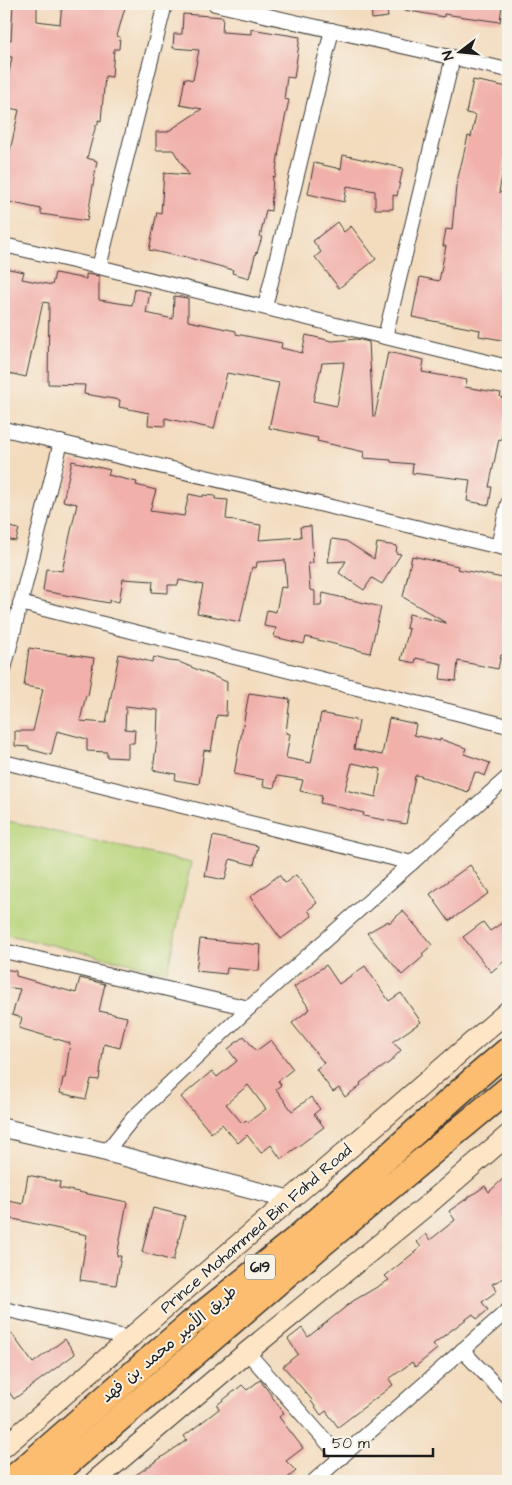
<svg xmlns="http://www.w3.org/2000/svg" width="512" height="1485" viewBox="0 0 512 1485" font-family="'Architects Daughter','Playpen Sans Arabic',sans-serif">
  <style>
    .green { fill: #b7d47a; stroke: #6a784b }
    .building { fill: #f1b0aa; fill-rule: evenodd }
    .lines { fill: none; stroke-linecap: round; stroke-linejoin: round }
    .minor-casing { stroke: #3c3934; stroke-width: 16 }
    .tertiary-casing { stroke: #3c3934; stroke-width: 20 }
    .secondary-casing { stroke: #3c3934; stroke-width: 22 }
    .motorway-casing { stroke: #3c3934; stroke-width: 28 }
    .minor { stroke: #fff; stroke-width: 14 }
    .tertiary { stroke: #fff; stroke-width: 18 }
    .secondary { stroke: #fee5c5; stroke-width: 20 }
    .motorway { stroke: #fcbd6f; stroke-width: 25 }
    .labels { text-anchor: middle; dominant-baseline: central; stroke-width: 4; stroke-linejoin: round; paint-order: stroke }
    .shield { fill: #f7f3e8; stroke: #5e5c59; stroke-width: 1 }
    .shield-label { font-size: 15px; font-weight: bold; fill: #1c1c1c }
    .street-label { font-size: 16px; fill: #1c1c1c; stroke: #f7f3e8 }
  </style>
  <rect width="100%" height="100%" fill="#f7f3e8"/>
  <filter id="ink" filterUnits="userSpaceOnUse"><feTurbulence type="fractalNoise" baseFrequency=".02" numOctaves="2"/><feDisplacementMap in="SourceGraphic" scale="10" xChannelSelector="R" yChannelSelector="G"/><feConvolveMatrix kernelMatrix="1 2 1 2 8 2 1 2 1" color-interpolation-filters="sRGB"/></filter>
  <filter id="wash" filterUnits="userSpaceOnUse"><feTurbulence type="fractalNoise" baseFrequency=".0096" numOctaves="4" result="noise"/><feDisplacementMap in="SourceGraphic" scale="20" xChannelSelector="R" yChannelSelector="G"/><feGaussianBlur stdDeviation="1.12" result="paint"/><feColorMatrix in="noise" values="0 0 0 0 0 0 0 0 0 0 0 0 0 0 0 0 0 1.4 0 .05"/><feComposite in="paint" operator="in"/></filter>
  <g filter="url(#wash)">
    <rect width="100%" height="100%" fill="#f3dbbe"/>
    <path class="green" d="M4 820 191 863 167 972 4 934Z"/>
    <g id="blocks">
      <g class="building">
        <path d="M13 4H37V21L60 24 62 4H126L117 36 120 37 119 49H114L112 77 105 76 101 121 98 120V125H96L87 158 97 161 87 221 41 214V209L4 201V168L6 169 19 110 4 107V100L12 57 4 56V39L11 40Z"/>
        <path d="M371 4H386L388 17 372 19Z"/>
        <path d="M405 4H502L500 22 444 14V17L404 10Z"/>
        <path d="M183 14 223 17 222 32 251 34V29L300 37 294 78 287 77 284 99 289 100 281 137 275 177 273 176 271 211 266 210 260 237H262L257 253 256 252 249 278 232 273 233 270 182 256 181 257 149 250 157 212 161 213 164 173 189 175 173 150H156V132H167L202 109 180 105 185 78 193 80 199 50 173 48 174 34H182Z"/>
        <path d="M473 80 508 87V145L499 192 508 194V341L479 336 480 330 412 317 420 277 439 281 446 246H443L446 229 452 230 456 186 468 136 471 137 476 115 466 113Z"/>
        <path d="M343 155 403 168 397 196 393 195V209H375V191L347 186 344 202 308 194 314 163 341 169Z"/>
        <path d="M337 222 344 232 351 226 376 259 339 288 315 257 321 252 313 241Z"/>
        <path d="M4 268 24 272 22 279 52 285 55 273 86 279V274L99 276V300L132 305 135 289 150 292 146 313 173 319 174 296 188 298V321L236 331V334L282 343 281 348 302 353 306 335 332 341 357 339 369 342 373 416H375L388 352 424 360 422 372 467 380 465 387 501 393 500 397 508 398V406L501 440 499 439 489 487H492L489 505 467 501 470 480 412 473 413 464 391 462V460L363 458 364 452 317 441 318 438 269 428 279 383 227 373 214 429 165 418V426L148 425 149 413 119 407 120 400 84 394 85 385 48 384 49 303 43 302 26 377 4 372ZM344 362 337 406 313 401 322 363Z"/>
        <path d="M72 461 110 470 108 475 137 482 136 485 156 490 150 511 184 516 189 494 203 497V495L215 496V499L228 500 226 519 234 520V521L261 525 259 540 301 537 300 527 311 526 313 563H308L310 590 315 591V606H321L323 593 381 607 370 653 306 637 304 644 274 637 276 628 264 626 267 610 276 612 281 587 287 588 285 560 257 562 256 568 252 567 240 622 197 613 203 585 179 580 178 585H168V593L152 592 153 581 123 579 119 602 110 600 109 603 43 591 46 569 62 571 77 504 63 501Z"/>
        <path d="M4 526 19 529 16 541 4 539Z"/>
        <path d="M332 539 346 541 374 559 377 543 397 546 396 553 401 554 382 584 372 578 364 590 339 573 346 561 328 562Z"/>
        <path d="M412 556 458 566 457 569 508 579V647L506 656 501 655 498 669 458 661 456 681 440 679 442 664 416 658 415 663 401 660 409 629 406 628 409 614 446 623 403 597Z"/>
        <path d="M29 648 94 658 88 696 86 695 80 721 106 723 119 654 152 662 154 657 169 661 179 662 227 682 226 716 217 715 211 751 204 750 199 784 175 780 176 774 153 770 157 739 158 710 126 706 125 729 135 730 134 743H128V758L107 757V752L87 751V739L57 731 51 755 29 749V747L15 746V731H33L43 689 24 686Z"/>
        <path d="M249 693 290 699 286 733 290 734 286 758 311 763 321 713 359 721 354 749 382 755 389 718 416 724 414 735 440 741V739L466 748 464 754 490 763 485 776 475 772 468 792 417 775 415 776 406 824 363 816 364 813 320 803 322 796 300 791 303 780 277 776 274 788 263 786 264 780 234 774ZM352 763 381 769 376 797 345 790Z"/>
        <path d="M213 836 258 846 254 865 230 859 225 880 205 876Z"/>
        <path d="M470 865 489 893 449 921 430 894Z"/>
        <path d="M279 875 285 883 296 875 317 903 308 910 312 916 281 939 250 897Z"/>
        <path d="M403 911 432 945 422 954 424 956 402 975 367 933 388 921 389 923Z"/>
        <path d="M508 919V958L491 972 463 937 483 922 490 931Z"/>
        <path d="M200 939 261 945 259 971 227 968 226 974 196 971Z"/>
        <path d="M326 965 339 984 365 966 389 1001 401 993 421 1022 392 1042 401 1050 390 1062 360 1083 361 1085 345 1097 339 1088 333 1092 316 1069 324 1063 292 1023 310 1009 294 987Z"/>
        <path d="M4 969 16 971V976L76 993 80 978 105 984 99 1011 127 1017 120 1048 104 1044 99 1080 91 1079 86 1099 60 1093 63 1078H65L70 1043 19 1028 22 1018 12 1015 20 989 4 987Z"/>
        <path d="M244 1036 256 1051 271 1040 293 1069 278 1081 281 1085 276 1089 292 1111 311 1097 320 1109 314 1114 324 1127 281 1159 271 1145 261 1153 247 1135 238 1143 222 1124 211 1133 181 1097 212 1071 217 1077 237 1061 228 1049ZM248 1085 266 1109 248 1122 246 1120 242 1123 226 1104Z"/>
        <path d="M508 1174V1276L492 1284 497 1291 482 1302 488 1310 477 1319 473 1314 433 1344 437 1349 415 1367 412 1362 389 1379 393 1385 338 1427 326 1411 321 1415 311 1401 312 1400 283 1366 298 1354 288 1339 302 1328 308 1337 353 1301 389 1280 385 1276 421 1247 417 1242 426 1234 430 1240 455 1220 449 1211 485 1186 489 1192Z"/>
        <path d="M28 1175 60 1182 59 1188 127 1202 117 1256H121L116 1285 80 1280 87 1235 4 1217V1200L23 1204Z"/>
        <path d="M153 1208 185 1216 173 1261 142 1252Z"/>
        <path d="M11 1333 33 1363 65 1339 75 1354 14 1399 6 1388 9 1386 4 1379V1338Z"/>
        <path d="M260 1380 284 1413 279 1417 303 1448 286 1461 296 1471 284 1481H127L187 1440 184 1436 219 1409 217 1405 242 1385 247 1390Z"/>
      </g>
    </g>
  </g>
  <g filter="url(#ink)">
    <use href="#blocks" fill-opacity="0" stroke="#3c3934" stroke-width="1"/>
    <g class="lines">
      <g class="minor-casing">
        <g id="minor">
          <path d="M215 4 508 70"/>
          <path d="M4 245 99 267 508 367"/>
          <path d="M99 267 165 4"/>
          <path d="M265 307 332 30"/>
          <path d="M385 337 453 57"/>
          <path d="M4 429 508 549"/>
          <path d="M498 546 508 503"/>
          <path d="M20 603 508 726"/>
          <path d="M4 669 61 442"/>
          <path d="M4 762 412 863"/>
          <path d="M4 951 249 1008"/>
          <path d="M106 1152 133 1118 249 1008 508 777"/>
          <path d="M4 1309 129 1338"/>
          <path d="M462 1350 508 1398"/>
          <path d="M247 1352 341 1458"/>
          <path d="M314 1481 508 1310"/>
        </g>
      </g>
      <g class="tertiary-casing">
        <path id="tertiary" d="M4 1128 106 1152 291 1200"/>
      </g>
      <g class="secondary-casing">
        <g id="secondary">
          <path d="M4 1447 508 1011"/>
          <path d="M95 1481 247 1352 425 1207 508 1135"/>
        </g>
      </g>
      <g class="motorway-casing">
        <g id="motorway">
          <path d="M10 1481 190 1324 296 1239 473 1080 508 1050"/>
          <path d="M47 1481 322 1244 508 1089"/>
        </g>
      </g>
      <use href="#minor" class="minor"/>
      <use href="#tertiary" class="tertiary"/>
      <use href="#secondary" class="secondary"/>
      <use href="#motorway" class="motorway"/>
    </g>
  </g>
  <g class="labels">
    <rect class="shield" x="245" y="1254.5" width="30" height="25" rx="4"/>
    <g class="shield-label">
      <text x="260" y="1267">619</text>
    </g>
    <g class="street-label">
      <text transform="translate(256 1229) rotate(-41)">Prince Mohammed Bin Fahd Road</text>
      <text transform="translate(169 1344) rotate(-40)">طريق الأمير محمد بن فهد</text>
    </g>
  </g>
  <rect width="512" height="1485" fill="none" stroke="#f7f3e8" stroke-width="20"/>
  <g transform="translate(460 52) rotate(254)" stroke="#f7f3e8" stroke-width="4" paint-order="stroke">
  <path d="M0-4L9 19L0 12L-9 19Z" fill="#1c1c1c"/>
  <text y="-8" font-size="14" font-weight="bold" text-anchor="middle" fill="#1c1c1c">N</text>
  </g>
  <path d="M324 1448v8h109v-8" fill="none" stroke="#1c1c1c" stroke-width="2.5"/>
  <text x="332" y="1448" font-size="15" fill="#1c1c1c" stroke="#f7f3e8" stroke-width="4" paint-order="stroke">50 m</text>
</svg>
